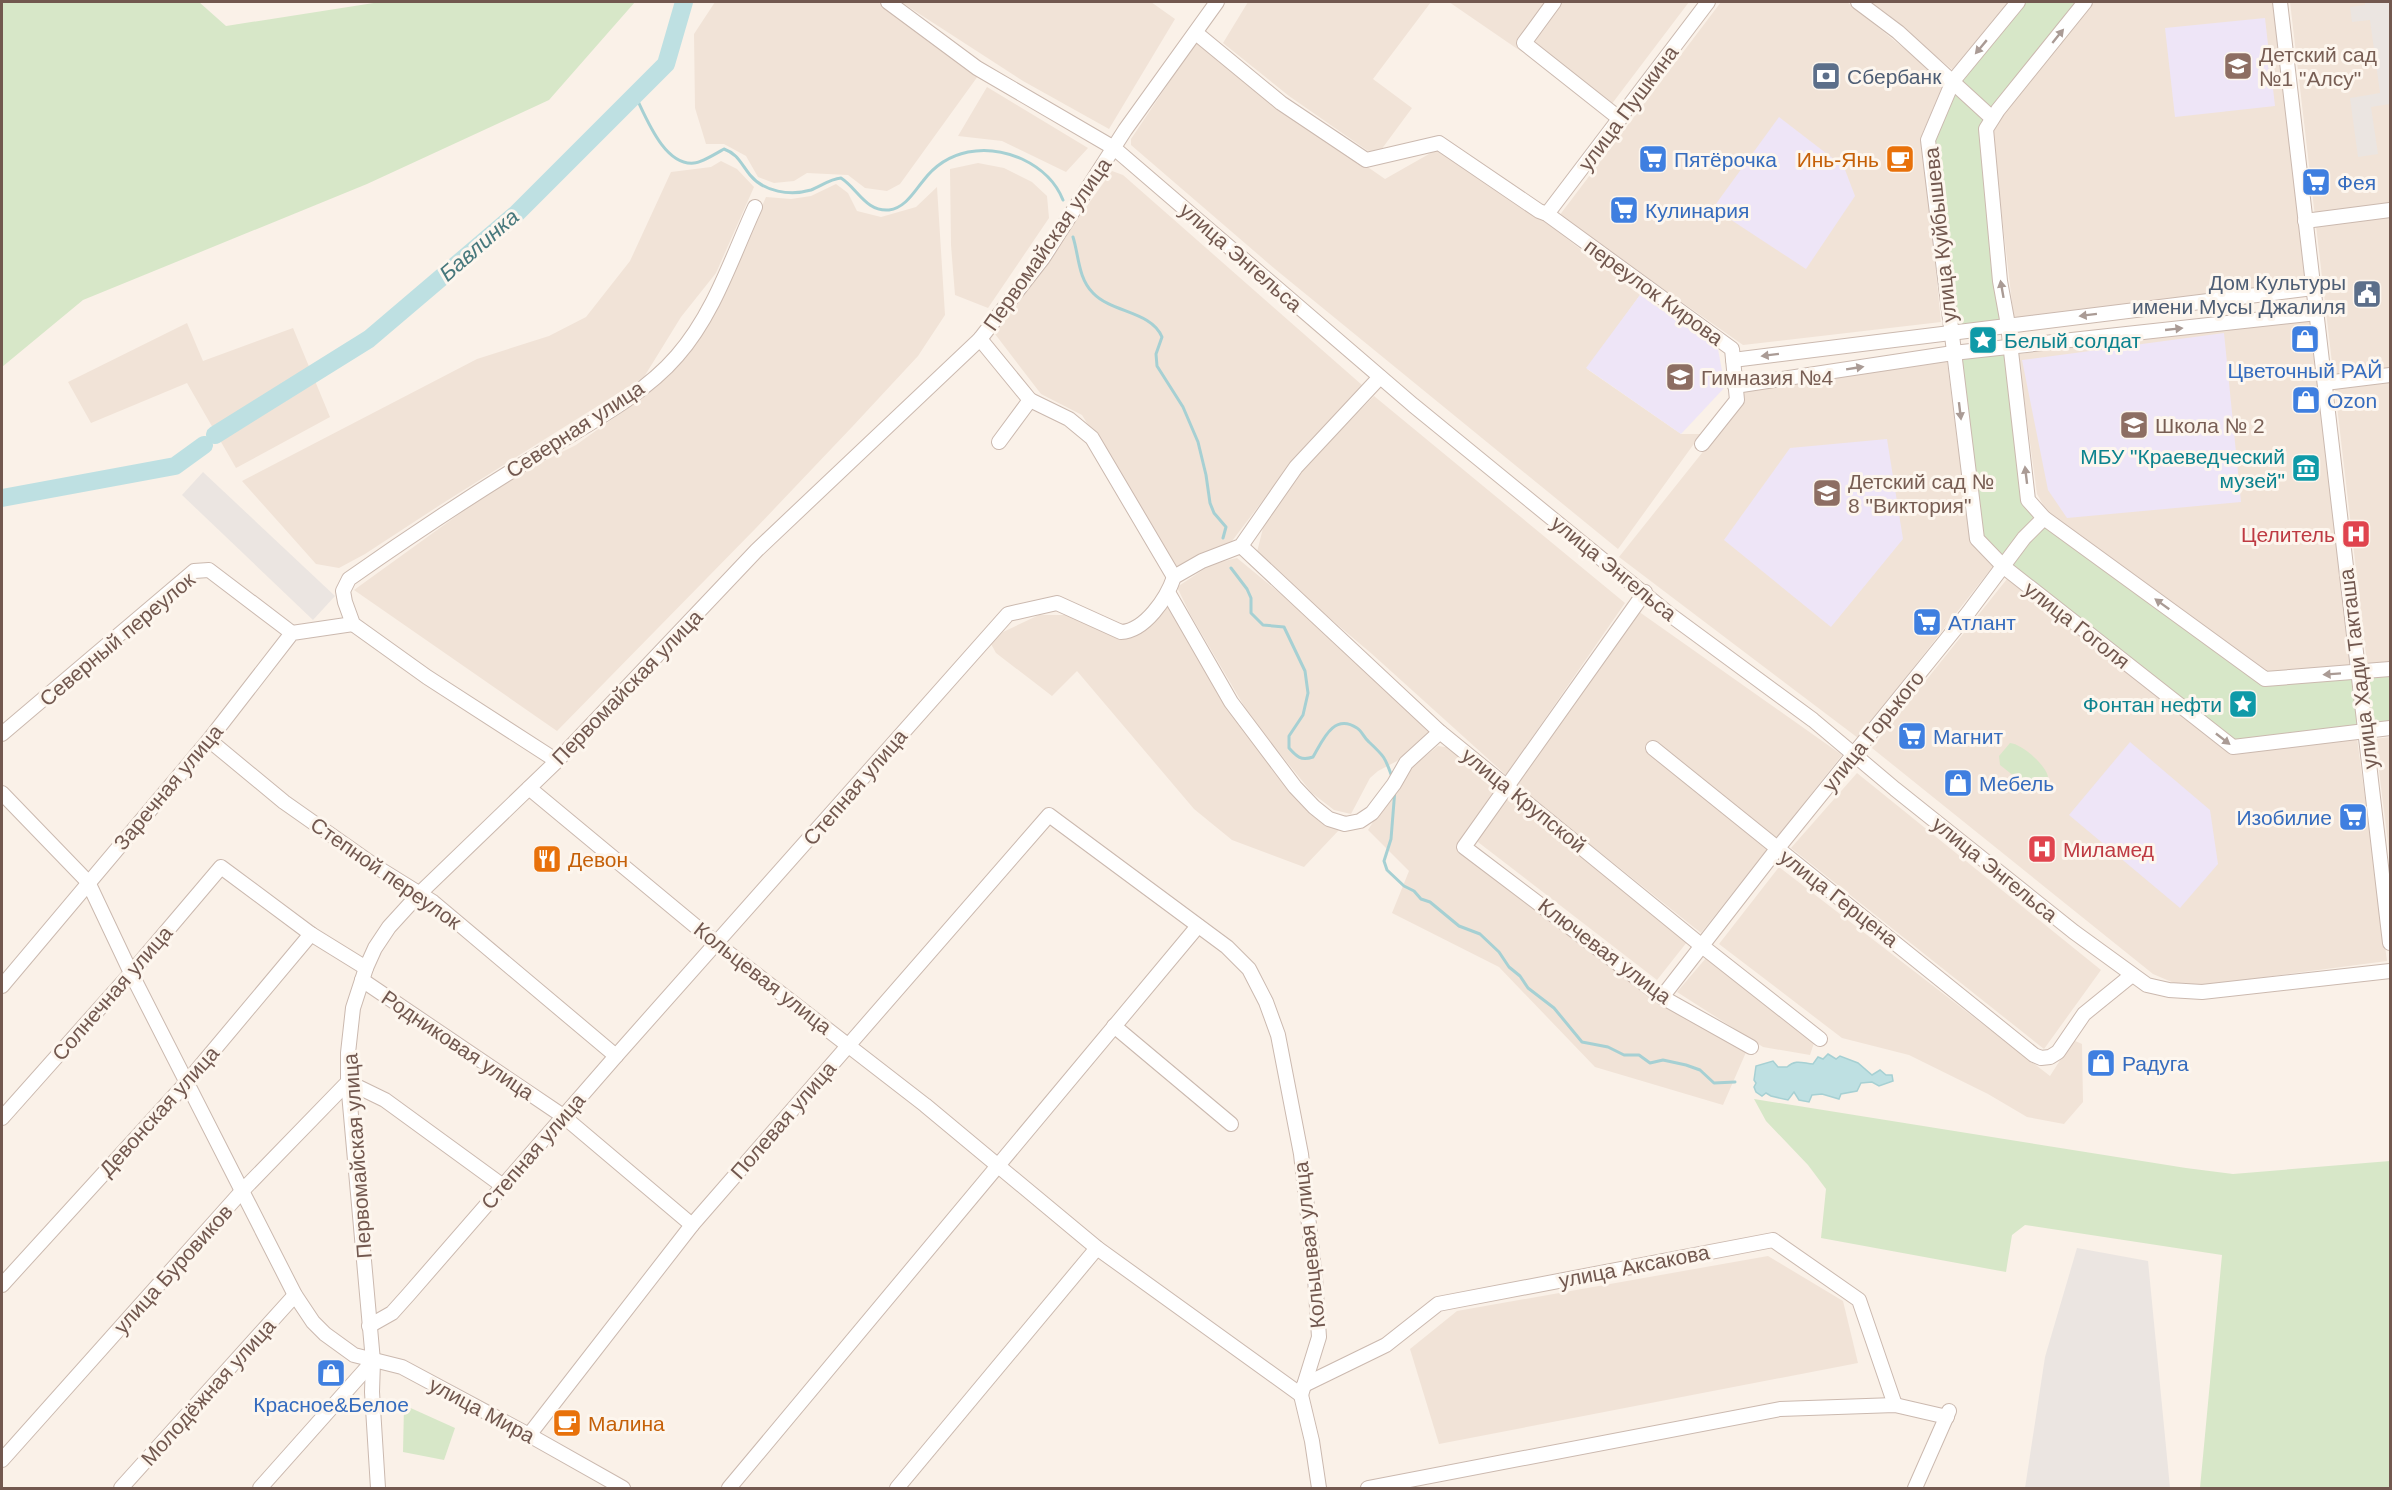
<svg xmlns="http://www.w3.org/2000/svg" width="2392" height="1490" viewBox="0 0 2392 1490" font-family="Helvetica,sans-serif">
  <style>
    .residential { fill: #f1e3d7 }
    .industrial { fill: #ebe5e1 }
    .education { fill: #eee5f7 }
    .green { fill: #d7e7c8 }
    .water { fill: #bee0e2; stroke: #a6d0d3; stroke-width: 1.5 }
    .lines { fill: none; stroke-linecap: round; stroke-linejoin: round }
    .stream { stroke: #a6d0d3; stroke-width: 3 }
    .river { stroke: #bee0e2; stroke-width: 18 }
    .minor-casing { stroke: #cbb9af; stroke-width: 16 }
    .minor { stroke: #fff; stroke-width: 14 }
    .oneway { fill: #aa9b95 }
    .labels { text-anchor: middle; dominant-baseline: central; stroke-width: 6; stroke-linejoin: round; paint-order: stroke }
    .education-label { font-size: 21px; fill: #785e54; stroke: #fdf6ee; text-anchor: start }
    .service-label { font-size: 21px; fill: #4e5e75; stroke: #fdf6ee; text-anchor: start }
    .street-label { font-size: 21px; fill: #72584f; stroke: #fdf6ee }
    .shop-label { font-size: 21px; fill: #366cbe; stroke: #fdf6ee; text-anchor: start }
    .food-label { font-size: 21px; fill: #c56008; stroke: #fdf6ee; text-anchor: start }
    .culture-label { font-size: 21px; fill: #0d838f; stroke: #fdf6ee; text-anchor: end }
    .health-label { font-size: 21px; fill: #be3a42; stroke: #fdf6ee; text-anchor: end }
    .water-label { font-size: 22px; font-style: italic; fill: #47787c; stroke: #fdf6ee }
  </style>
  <rect width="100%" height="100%" fill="#faf1e8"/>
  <g class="residential">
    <path d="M715 2H878L978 76 900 184 887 191 865 188 848 175 807 173 794 181 774 183 758 177 746 156 724 144H706L695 108 694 34Z"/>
    <path d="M901 2H1151L1175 19 1109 129 1023 81Z"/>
    <path d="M1248 2H1431L1373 79 1412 108 1381 150 1368 151 1289 96 1223 43Z"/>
    <path d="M1449 2H1689L1611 105 1516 48Z"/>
    <path d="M1721 2H1847L1945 82 1922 134 1941 322 1743 345 1559 216Z"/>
    <path d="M1869 2H2009L1953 70Z"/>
    <path d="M2094 2H2274L2305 281 2014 319 1992 133 1997 122Z"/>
    <path d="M2290 2H2390V661L2367 664Z"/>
    <path d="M1198 39 1294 116 1385 179 1436 150 1540 218 1640 295 1587 369 1681 434H1701L1618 549 1275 269 1131 145V139Z"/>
    <path d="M987 87 1088 148 1066 172 1002 141 958 136Z"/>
    <path d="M721 161 737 169 754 187 716 273 681 317 644 377 440 505 365 554 339 568 316 564 242 481 477 359 549 336 586 317 630 261 671 172 711 167Z"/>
    <path d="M978 163 1004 168 1032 182 1047 196 1049 218 988 308 955 295 951 245 950 169Z"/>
    <path d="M1112 171 1123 175 1362 385 1286 470 1232 541 1176 568 1082 415 1041 394 995 334Z"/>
    <path d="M836 184 848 193 857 211 881 217 916 207 937 187 945 315 918 356 852 427 756 528 557 731 354 590 473 504 524 471 576 445 636 402 689 354 717 308 766 197 791 199 811 196Z"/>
    <path d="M2309 320 2353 666 2266 673 2047 512 2037 494 2018 354Z"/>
    <path d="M187 323 203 361 293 328 330 417 236 468 187 383 91 423 68 382Z"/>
    <path d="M1947 361 1970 542 1994 565 1858 738 1619 557 1741 404 1745 391Z"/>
    <path d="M1374 396 1625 603 1506 775 1372 654 1256 556 1263 528 1299 473Z"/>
    <path d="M1237 558 1292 603 1430 732 1397 761 1378 771 1370 778 1351 814 1334 810 1312 793 1251 718 1190 614 1177 587 1212 564Z"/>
    <path d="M2007 579 2231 752 2357 738 2387 961 2198 986 2174 983 2153 974 1872 748Z"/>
    <path d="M1169 604 1285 781 1339 830 1304 867 1232 840 1194 809 1077 671 1052 696 996 653 991 644 1003 632 1039 615H1069L1127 639Z"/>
    <path d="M1638 611 1842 755 1701 933 1513 783Z"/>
    <path d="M2390 737V859L2375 739Z"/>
    <path d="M1438 746 1452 748 1497 786 1459 848 1747 1050 1723 1105 1595 1067 1499 967 1392 913 1409 871 1368 830 1403 774Z"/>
    <path d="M1857 773 2101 970 2044 1049 1791 848Z"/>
    <path d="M1508 793 1687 942 1657 980 1474 839Z"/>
    <path d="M1779 867 2050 1076 2073 1040 2082 1044 2083 1102 2064 1124 2027 1117 1988 1094 1909 1055 1842 1038 1719 944Z"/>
    <path d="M1706 958 1815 1040 1810 1055 1763 1047 1677 992Z"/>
    <path d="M1768 1256 1843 1301 1858 1363 1439 1444 1410 1349 1457 1311Z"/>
  </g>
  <g class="industrial">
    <path d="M2365 2H2390V104L2371 107 2378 154 2358 157 2350 98 2380 93 2370 20 2352 22 2350 7 2365 5Z"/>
    <path d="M203 472 335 596 313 620 182 495Z"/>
    <path d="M2077 1248 2148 1261 2170 1488H2025L2045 1357Z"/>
  </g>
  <g class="education">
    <path d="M2265 18 2275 106 2175 117 2165 28Z"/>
    <path d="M1779 117 1844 167 1855 196 1806 269 1713 208Z"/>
    <path d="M1640 295 1718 349 1725 387 1681 434 1586 368Z"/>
    <path d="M2224 333 2241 502 2067 518 2048 490 2022 360Z"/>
    <path d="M1887 439 1903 539 1831 627 1724 540 1790 448Z"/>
    <path d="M2130 742 2210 810 2218 864 2180 908 2069 815Z"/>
  </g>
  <g class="green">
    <path d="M2 2H199L226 26 380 2H635L549 100 367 184 83 300 2 367Z"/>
    <path d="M2018 2H2086L1986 129 2008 325 1950 332 1928 140 1953 81Z"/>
    <path d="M2011 347 2028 500 2265 679 2390 669V728L2233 747 1977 539 1953 353Z"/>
    <path d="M2010 743C2022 744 2046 765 2048 777L2038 789 2029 788 2000 765 1999 756Z"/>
    <path d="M1754 1099 2186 1168 2233 1174 2390 1161V1488H2200L2222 1255 2025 1225 2012 1235 2006 1272 1821 1238 1826 1189 1808 1165 1766 1121Z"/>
    <path d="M404 1405 455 1428 444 1460 403 1452Z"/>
  </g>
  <path class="water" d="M1828 1054 1836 1059 1840 1056 1858 1063 1872 1075 1880 1070 1886 1075H1892L1893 1081 1879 1086 1872 1082 1861 1083 1857 1091 1841 1094 1839 1099 1822 1094 1812 1095 1809 1102 1799 1100 1794 1092 1788 1100 1771 1096 1766 1093 1762 1096 1756 1092 1754 1087 1756 1083 1754 1080 1756 1066 1773 1061 1778 1067H1787C1796 1059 1802 1063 1813 1064L1818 1057 1823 1059Z"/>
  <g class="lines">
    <g class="stream">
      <path d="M635 95C646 117 664 166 694 163 701 163 717 153 724 149 738 154 741 164 750 175 764 192 790 196 811 190 821 186 830 179 841 178 858 189 866 212 889 210 905 208 914 192 923 181 947 149 986 143 1022 159 1041 168 1055 180 1063 200"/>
      <path d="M1073 237C1079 256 1078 278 1093 293 1112 313 1151 311 1162 337L1156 354 1157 366 1183 407 1198 442 1206 475 1210 503 1214 513 1226 527 1223 538"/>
      <path d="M1231 568 1247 589 1251 598V613L1263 625 1284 627 1305 671 1308 693 1303 715 1289 736V748C1297 757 1301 761 1313 757 1322 742 1333 712 1357 728 1362 731 1364 738 1369 742 1384 756 1385 757 1392 777"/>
      <path d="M1395 789 1391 839 1384 861 1387 870 1404 886 1414 891 1421 899 1430 902 1459 926 1480 934 1499 952 1509 967 1520 976 1528 988 1554 1008 1582 1042 1608 1047 1624 1055H1639L1650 1063 1663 1060 1686 1065 1700 1070 1714 1083 1735 1082"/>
    </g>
    <g class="river">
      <path d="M215 435 369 339 516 214 666 64 684 2"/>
      <path d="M2 498 175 466 204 445"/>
    </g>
    <g class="minor-casing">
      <g id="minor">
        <path d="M888 2 977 68 1114 148 1413 405 1669 614 1813 720 1895 789 2074 932 2147 985 2169 990 2202 992 2390 971"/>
        <path d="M1554 2 1524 43 1620 119"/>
        <path d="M1858 2 1898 32 1992 118"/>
        <path d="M2018 2 1953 81 1928 140 1977 539 2004 567 2233 747 2390 728"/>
        <path d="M2085 2 1998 110 1986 129 2000 281 2008 325 2028 500 2044 518 2265 679 2390 669"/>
        <path d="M2280 2 2390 943"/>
        <path d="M1196 33 1281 103 1366 160 1439 143 1539 211 1547 214 1732 349 1737 400 1702 444"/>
        <path d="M1547 214 1708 2"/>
        <path d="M2305 221 2390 210"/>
        <path d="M980 339 1030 400 1069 419 1092 438 1174 577"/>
        <path d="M1733 360 2313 288"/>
        <path d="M2325 383 2390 375"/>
        <path d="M1735 386 1953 353 2317 313"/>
        <path d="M999 442 1030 400"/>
        <path d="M1241 546 1440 732 1702 946 1820 1039"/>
        <path d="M1645 592 1464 847 1662 997 1751 1047"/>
        <path d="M1169 594 1231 702 1295 787 1314 807 1329 819 1345 824 1360 821 1372 813 1394 784 1406 763 1440 732"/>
        <path d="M2 734 194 571 209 570 292 633"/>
        <path d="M209 740 284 802 375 866 433 902 616 1056"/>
        <path d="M1653 748 2034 1055 2041 1058 2050 1057 2058 1052 2084 1014 2132 975"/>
        <path d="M557 761 427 677 353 624 345 602 343 591 349 579C410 536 472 495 536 456 582 427 642 397 677 356 714 314 732 257 755 207"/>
        <path d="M529 788 717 944 925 1105 1097 1248 1301 1395"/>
        <path d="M2 793 88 882 131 973 295 1295 313 1322 325 1334 354 1355 402 1367 529 1435 623 1488"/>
        <path d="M362 980 563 1116 692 1225"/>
        <path d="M2 986 209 740 292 633 353 624"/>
        <path d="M1662 997 1777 849 1968 613 2024 538 2044 518"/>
        <path d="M1114 1026 1231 1124"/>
        <path d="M2 1118 131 973 221 867 311 934 366 968"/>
        <path d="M2 1285 187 1082 311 934"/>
        <path d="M369 1326 392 1313 409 1294 616 1056 1008 614 1057 603 1121 632C1145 631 1167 598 1174 577L1202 561 1241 546 1296 467 1380 377"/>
        <path d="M1304 1385 1386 1345 1438 1304 1773 1240 1859 1300 1895 1405"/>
        <path d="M1301 1395 1312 1441 1319 1488"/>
        <path d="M529 1435 692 1225 1049 815 1227 947 1249 969 1266 1002 1278 1035 1301 1154 1315 1278 1319 1337 1301 1395"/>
        <path d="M2 1460 243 1190 348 1082 385 1100 503 1186"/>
        <path d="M121 1488 295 1295"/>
        <path d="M260 1488 373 1361"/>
        <path d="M378 1488 372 1392 373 1361 348 1082V1053L353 1008 366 968 375 948 389 927 420 893 557 761 757 550 980 339 1043 258 1125 130 1217 2"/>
        <path d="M729 1488 1198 926"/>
        <path d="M897 1488 1097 1248"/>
        <path d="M1368 1488 1780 1409 1895 1405 1947 1417"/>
        <path d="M1915 1488 1949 1411"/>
      </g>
    </g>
    <use href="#minor" class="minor"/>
  </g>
  <defs><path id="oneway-solid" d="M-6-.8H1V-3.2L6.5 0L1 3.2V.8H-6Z" transform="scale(1.5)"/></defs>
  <g class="oneway">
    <use href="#oneway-solid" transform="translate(2058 36) rotate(-51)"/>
    <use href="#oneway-solid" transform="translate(1981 47) rotate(130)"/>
    <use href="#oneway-solid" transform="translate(2002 289) rotate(-100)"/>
    <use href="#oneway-solid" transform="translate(2088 315) rotate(173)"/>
    <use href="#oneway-solid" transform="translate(2174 329) rotate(-6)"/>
    <use href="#oneway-solid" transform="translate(1770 355) rotate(173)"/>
    <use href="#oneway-solid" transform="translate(1855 368) rotate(-9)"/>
    <use href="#oneway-solid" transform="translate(1960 411) rotate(83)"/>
    <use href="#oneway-solid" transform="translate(2026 475) rotate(-97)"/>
    <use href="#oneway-solid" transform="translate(2162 604) rotate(-144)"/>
    <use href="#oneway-solid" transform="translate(2332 674) rotate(176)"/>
    <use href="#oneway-solid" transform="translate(2223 739) rotate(38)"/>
  </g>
  <defs>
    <g id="school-square" transform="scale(1.5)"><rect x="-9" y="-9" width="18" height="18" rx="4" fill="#8d6e63" stroke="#fdf6ee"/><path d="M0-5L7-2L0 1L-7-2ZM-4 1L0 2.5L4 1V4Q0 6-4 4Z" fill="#fff"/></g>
    <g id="bank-square" transform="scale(1.5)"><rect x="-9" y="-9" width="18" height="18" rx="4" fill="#5c6f8a" stroke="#fdf6ee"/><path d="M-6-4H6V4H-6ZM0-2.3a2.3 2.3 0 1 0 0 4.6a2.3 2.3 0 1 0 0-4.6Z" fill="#fff"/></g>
    <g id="supermarket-square" transform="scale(1.5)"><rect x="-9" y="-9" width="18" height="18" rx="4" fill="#3f7fe0" stroke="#fdf6ee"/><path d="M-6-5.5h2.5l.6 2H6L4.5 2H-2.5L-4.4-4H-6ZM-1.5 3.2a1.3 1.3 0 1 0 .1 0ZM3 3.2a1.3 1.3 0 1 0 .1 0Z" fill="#fff"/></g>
    <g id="cafe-square" transform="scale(1.5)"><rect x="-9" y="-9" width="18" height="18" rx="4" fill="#e8710a" stroke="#fdf6ee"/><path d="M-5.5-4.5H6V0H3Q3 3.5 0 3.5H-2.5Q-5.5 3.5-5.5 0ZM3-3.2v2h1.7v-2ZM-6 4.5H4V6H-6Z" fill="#fff"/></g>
    <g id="civic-square" transform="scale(1.5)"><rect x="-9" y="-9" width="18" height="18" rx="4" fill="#5c6f8a" stroke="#fdf6ee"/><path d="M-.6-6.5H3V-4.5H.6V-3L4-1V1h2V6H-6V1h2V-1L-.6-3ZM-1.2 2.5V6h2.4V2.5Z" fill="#fff"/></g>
    <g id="shop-square" transform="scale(1.5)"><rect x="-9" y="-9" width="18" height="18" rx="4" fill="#3f7fe0" stroke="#fdf6ee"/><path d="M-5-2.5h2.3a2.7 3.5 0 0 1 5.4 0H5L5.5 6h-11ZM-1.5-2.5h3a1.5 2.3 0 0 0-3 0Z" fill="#fff"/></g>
    <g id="sight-square" transform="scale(1.5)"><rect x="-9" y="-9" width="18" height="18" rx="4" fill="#0f9aa8" stroke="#fdf6ee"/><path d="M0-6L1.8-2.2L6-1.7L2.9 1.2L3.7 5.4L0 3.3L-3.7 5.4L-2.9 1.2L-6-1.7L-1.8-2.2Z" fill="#fff"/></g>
    <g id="museum-square" transform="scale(1.5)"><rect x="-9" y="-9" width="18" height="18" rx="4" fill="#0f9aa8" stroke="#fdf6ee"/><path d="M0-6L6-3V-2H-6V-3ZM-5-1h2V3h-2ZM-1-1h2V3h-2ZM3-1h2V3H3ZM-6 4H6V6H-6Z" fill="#fff"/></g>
    <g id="hospital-square" transform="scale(1.5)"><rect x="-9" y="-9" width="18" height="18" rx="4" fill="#e0444e" stroke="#fdf6ee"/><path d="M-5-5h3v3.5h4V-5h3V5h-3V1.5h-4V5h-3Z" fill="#fff"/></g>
    <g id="restaurant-square" transform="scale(1.5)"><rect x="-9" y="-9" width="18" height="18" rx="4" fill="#e8710a" stroke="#fdf6ee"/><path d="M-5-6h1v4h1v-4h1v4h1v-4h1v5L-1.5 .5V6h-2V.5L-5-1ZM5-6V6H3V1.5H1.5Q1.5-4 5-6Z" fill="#fff"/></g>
  </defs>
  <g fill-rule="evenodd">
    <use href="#school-square" x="2238" y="66"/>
    <use href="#bank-square" x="1826" y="76"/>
    <use href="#supermarket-square" x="1653" y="159"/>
    <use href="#cafe-square" x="1900" y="159"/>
    <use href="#supermarket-square" x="2316" y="182"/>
    <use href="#supermarket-square" x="1624" y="210"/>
    <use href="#civic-square" x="2367" y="294"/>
    <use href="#shop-square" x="2305" y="339"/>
    <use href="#sight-square" x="1983" y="340"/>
    <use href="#school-square" x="1680" y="377"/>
    <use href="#shop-square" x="2306" y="400"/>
    <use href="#school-square" x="2134" y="425"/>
    <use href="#museum-square" x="2306" y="468"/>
    <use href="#school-square" x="1827" y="493"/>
    <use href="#hospital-square" x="2356" y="534"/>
    <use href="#supermarket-square" x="1927" y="622"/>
    <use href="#sight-square" x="2243" y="704"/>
    <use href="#supermarket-square" x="1912" y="736"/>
    <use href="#shop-square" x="1958" y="783"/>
    <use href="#supermarket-square" x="2353" y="817"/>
    <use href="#hospital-square" x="2042" y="849"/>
    <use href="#restaurant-square" x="547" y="859"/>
    <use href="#shop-square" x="2101" y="1063"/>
    <use href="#shop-square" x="331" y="1373"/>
    <use href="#cafe-square" x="567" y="1423"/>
  </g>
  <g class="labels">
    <g class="education-label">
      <text x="2259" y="54">Детский сад<tspan x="2259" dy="24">№1 "Алсу"</tspan></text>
      <text x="1701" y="377">Гимназия №4</text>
      <text x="2155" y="425">Школа № 2</text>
      <text x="1848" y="481">Детский сад №<tspan x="1848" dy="24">8 "Виктория"</tspan></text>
    </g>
    <g class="service-label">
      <text x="1847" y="76">Сбербанк</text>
      <text x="2346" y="282" text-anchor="end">Дом Культуры<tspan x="2346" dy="24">имени Мусы Джалиля</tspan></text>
    </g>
    <g class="street-label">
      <text transform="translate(1628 108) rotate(-53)">улица Пушкина</text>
      <text transform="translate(1940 235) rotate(-96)">улица Куйбышева</text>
      <text transform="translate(1047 244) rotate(-55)">Первомайская улица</text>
      <text transform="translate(1241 257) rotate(41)">улица Энгельса</text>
      <text transform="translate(1654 292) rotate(36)">переулок Кирова</text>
      <text transform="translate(575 429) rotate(-33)">Северная улица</text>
      <text transform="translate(1614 568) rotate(39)">улица Энгельса</text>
      <text transform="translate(2077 625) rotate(38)">улица Гоголя</text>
      <text transform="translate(117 639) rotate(-40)">Северный переулок</text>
      <text transform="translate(2358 669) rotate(-97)">улица Хади Такташа</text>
      <text transform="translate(627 687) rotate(-46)">Первомайская улица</text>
      <text transform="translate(1873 731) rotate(-51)">улица Горького</text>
      <text transform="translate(168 787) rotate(-50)">Заречная улица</text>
      <text transform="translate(855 787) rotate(-49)">Степная улица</text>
      <text transform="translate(1524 800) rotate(39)">улица Крупской</text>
      <text transform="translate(1995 869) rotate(39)">улица Энгельса</text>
      <text transform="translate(386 873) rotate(35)">Степной переулок</text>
      <text transform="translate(1839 898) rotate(38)">улица Герцена</text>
      <text transform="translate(1605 951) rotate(37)">Ключевая улица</text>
      <text transform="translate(763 978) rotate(38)">Кольцевая улица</text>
      <text transform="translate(112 993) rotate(-49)">Солнечная улица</text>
      <text transform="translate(458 1045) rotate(34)">Родниковая улица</text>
      <text transform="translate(159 1111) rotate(-48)">Девонская улица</text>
      <text transform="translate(783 1120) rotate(-49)">Полевая улица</text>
      <text transform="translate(533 1151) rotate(-49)">Степная улица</text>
      <text transform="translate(357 1156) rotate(-94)">Первомайская улица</text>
      <text transform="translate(1309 1245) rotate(-96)">Кольцевая улица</text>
      <text transform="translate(1634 1266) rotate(-11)">улица Аксакова</text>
      <text transform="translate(173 1269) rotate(-48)">улица Буровиков</text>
      <text transform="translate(208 1392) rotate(-48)">Молодёжная улица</text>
      <text transform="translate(482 1410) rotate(28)">улица Мира</text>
    </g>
    <g class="shop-label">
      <text x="1674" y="159">Пятёрочка</text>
      <text x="2337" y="182">Фея</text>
      <text x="1645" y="210">Кулинария</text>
      <text x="2305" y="370" text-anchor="middle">Цветочный РАЙ</text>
      <text x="2327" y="400">Ozon</text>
      <text x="1948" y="622">Атлант</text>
      <text x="1933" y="736">Магнит</text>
      <text x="1979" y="783">Мебель</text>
      <text x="2332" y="817" text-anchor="end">Изобилие</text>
      <text x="2122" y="1063">Радуга</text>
      <text x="331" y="1404" text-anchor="middle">Красное&amp;Белое</text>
    </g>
    <g class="food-label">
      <text x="1879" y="159" text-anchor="end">Инь-Янь</text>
      <text x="568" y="859">Девон</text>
      <text x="588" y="1423">Малина</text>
    </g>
    <g class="culture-label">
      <text x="2004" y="340" text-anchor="start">Белый солдат</text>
      <text x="2285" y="456">МБУ "Краеведческий<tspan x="2285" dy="24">музей"</tspan></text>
      <text x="2222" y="704">Фонтан нефти</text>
    </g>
    <g class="health-label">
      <text x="2335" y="534">Целитель</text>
      <text x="2063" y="849" text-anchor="start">Миламед</text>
    </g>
    <g class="water-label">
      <text transform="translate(479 245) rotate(-41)">Бавлинка</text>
    </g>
  </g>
  <rect width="2392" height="1490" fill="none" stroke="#72584f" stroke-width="6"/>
</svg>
